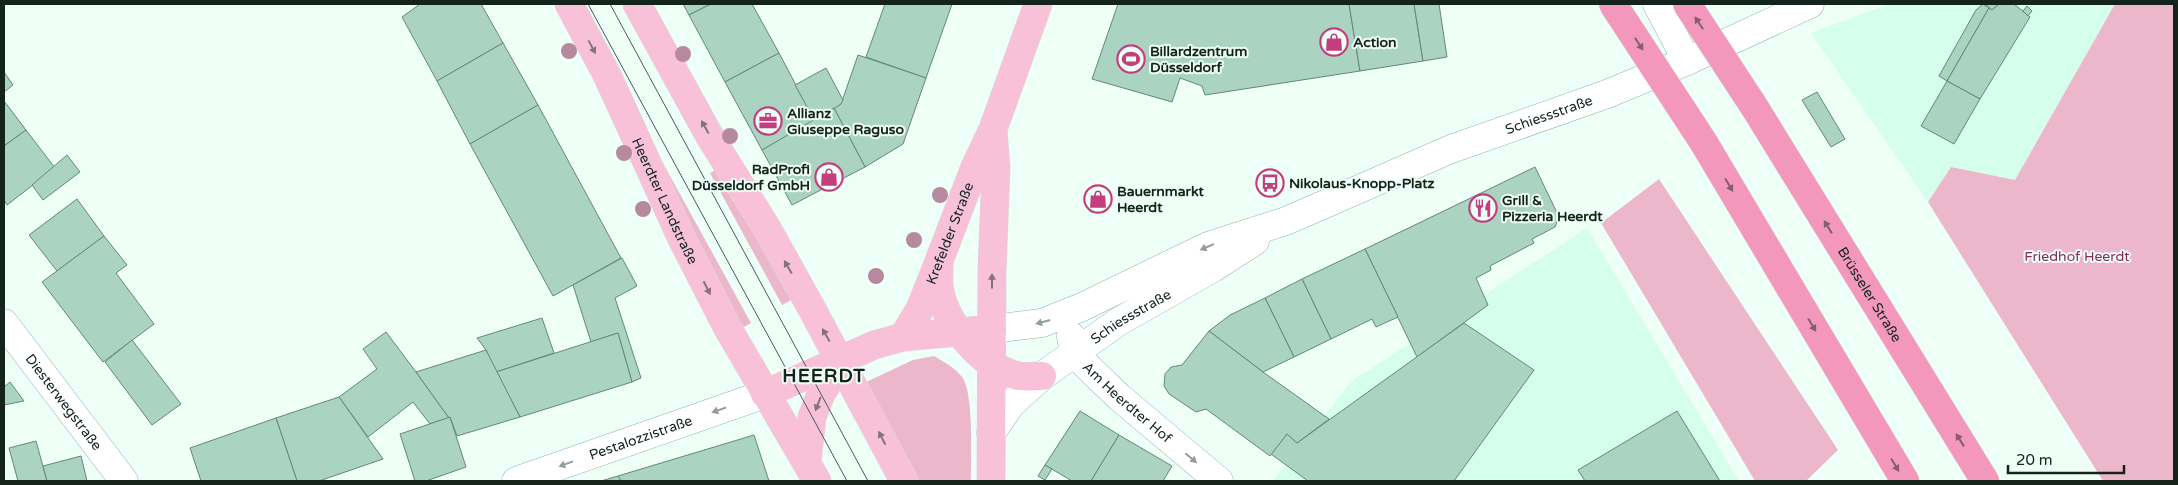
<svg xmlns="http://www.w3.org/2000/svg" width="2178" height="485" viewBox="0 0 2178 485" font-family="'Varela Round',sans-serif">
  <style>
    .built { fill: #d5feec }
    .green { fill: #ecb7cb }
    .building { fill: #aad3c2; stroke: #628879 }
    .lines { fill: none; stroke-linecap: round; stroke-linejoin: round }
    .minor-casing { stroke: #8eb6a5; stroke-width: 29 }
    .major-casing { stroke: #d9dcdb; stroke-width: 29 }
    .highway-casing { stroke: #d9dcdb; stroke-width: 29 }
    .minor { stroke: #fff; stroke-width: 28 }
    .major { stroke: #f8c1d7; stroke-width: 28 }
    .highway { stroke: #f398bc; stroke-width: 28 }
    .tram { stroke: #495a52; stroke-width: 1 }
    .highway-bridge-casing { stroke: #d9dcdb; stroke-width: 29; stroke-linecap: butt }
    .highway-bridge { stroke: #f398bc; stroke-width: 28 }
    .tree { fill: #b6899f }
    .oneway { fill: #845e6c }
    .oneway2 { fill: #86727a }
    .oneway3 { fill: #959c99 }
    .labels { text-anchor: middle; dominant-baseline: central; stroke-width: 4; stroke-linejoin: round; paint-order: stroke }
    .poi-label { font-size: 14px; font-weight: bold; fill: #14241d; stroke: #eefff7; text-anchor: start }
    .street-label { font-size: 14px; fill: #14241d; stroke: #eefff7 }
    .park-label { font-size: 14px; fill: #892857; stroke: #eefff7 }
    .district-label { font-size: 19px; font-weight: bold; letter-spacing: 1px; fill: #14241d; stroke: #eefff7 }
  </style>
  <rect width="100%" height="100%" fill="#eefff7"/>
  <g class="built">
    <path d="M1889 4H2115L2015 180 1951 167 1928 202 1811 33Z"/>
    <path d="M1587 228 1739 481H1273L1352 381Z"/>
  </g>
  <g class="green">
    <path d="M2115 4H2174V481H2103L1928 202 1951 167 2015 180Z"/>
    <path d="M659 156 751 323 742 328 655 158Z"/>
    <path d="M716 170 759 237 793 299 782 305 710 173Z"/>
    <path d="M1659 179 1838 450 1806 481H1755L1601 223Z"/>
    <path d="M934 356C944 362 954 367 962 377 974 392 971 460 971 481H917L864 383 913 360Z"/>
  </g>
  <g class="building">
    <path d="M420 4H481L503 43 437 81 402 17Z"/>
    <path d="M683 4H711L689 15Z"/>
    <path d="M711 4H752L779 53 725 82 689 15Z"/>
    <path d="M885 4H952L926 78 866 57Z"/>
    <path d="M1118 4H1349L1360 71 1205 95 1202 86 1180 78 1172 102 1092 79Z"/>
    <path d="M1349 4H1414L1423 61 1360 71Z"/>
    <path d="M1414 4H1439L1447 57 1423 61Z"/>
    <path d="M1983 4 1989 8 1947 81 1939 76 1976 10Z"/>
    <path d="M1985 4H1999L1992 10Z"/>
    <path d="M1999 4H2014L2030 17 1980 99 1947 81 1989 8 1992 10Z"/>
    <path d="M2027 6 2032 11 2028 16 2023 11Z"/>
    <path d="M503 43 538 105 470 144 437 81Z"/>
    <path d="M779 53 815 121 762 150 725 82Z"/>
    <path d="M858 55 926 78 903 144 865 167 834 108 841 104Z"/>
    <path d="M826 68 843 100 841 104 815 121 795 85Z"/>
    <path d="M4 72 13 85 4 92Z"/>
    <path d="M1947 81 1980 99 1954 144 1921 126Z"/>
    <path d="M1817 92 1845 139 1831 147 1802 100Z"/>
    <path d="M4 101 26 130 4 146Z"/>
    <path d="M538 105 621 258 553 296 470 144Z"/>
    <path d="M834 108 865 167 792 205 762 150Z"/>
    <path d="M26 130 55 168 7 205 4 200V146Z"/>
    <path d="M67 155 80 172 43 200 32 185Z"/>
    <path d="M1535 167 1559 217 1555 227 1532 239 1534 243 1490 266 1491 270 1476 278 1488 305 1417 357 1365 249Z"/>
    <path d="M77 199 104 236 57 271 29 235Z"/>
    <path d="M104 236 127 265 116 273 154 324 103 362 42 282Z"/>
    <path d="M1365 249 1398 317 1376 327 1372 319 1331 339 1302 279Z"/>
    <path d="M622 258 637 286 615 298 641 378 632 382 618 333 591 342 573 285Z"/>
    <path d="M1302 279 1331 339 1294 357 1265 298Z"/>
    <path d="M1265 298 1294 357 1263 372 1209 331 1230 315Z"/>
    <path d="M542 318 554 353 496 372 486 350 477 338Z"/>
    <path d="M1464 323 1534 370 1454 481H1308L1271 454 1287 434 1297 443Z"/>
    <path d="M1209 331 1263 372 1329 419 1297 443 1287 434 1270 456 1206 409 1196 412 1169 394 1164 386 1165 374 1171 367 1182 365Z"/>
    <path d="M386 332 416 372 449 418 430 424 413 402 368 437 339 397 377 369 363 349Z"/>
    <path d="M618 333 632 382 520 417 496 372Z"/>
    <path d="M132 340 181 404 152 425 105 362Z"/>
    <path d="M486 350 520 417 457 436 450 417 449 418 416 372Z"/>
    <path d="M10 382 24 401 4 405V387Z"/>
    <path d="M339 397 383 459 319 481H297L276 418Z"/>
    <path d="M1080 411 1119 435 1091 481H1072L1045 465Z"/>
    <path d="M1677 411 1720 481H1585L1578 470Z"/>
    <path d="M450 417 466 467 426 481H415L400 434Z"/>
    <path d="M276 418 297 481H201L190 448Z"/>
    <path d="M754 435 769 481H621L618 476Z"/>
    <path d="M1119 435 1172 466 1163 481H1091Z"/>
    <path d="M36 441 47 481H18L9 448Z"/>
    <path d="M81 456 87 481H47L43 466Z"/>
    <path d="M1045 465 1052 469 1045 480 1038 476Z"/>
    <path d="M618 476 621 481H601Z"/>
  </g>
  <g class="lines">
    <g class="minor-casing">
      <g id="minor">
        <path d="M1657 4 1687 61"/>
        <path id="s1" d="M4 323 124 481"/>
        <path id="s2" d="M992 329 1042 323 1082 307 1208 246 1286 221 1451 149 1607 94 1687 61 1810 4"/>
        <path id="s3" d="M1071 336 1074 353 1092 371 1119 397 1219 481"/>
        <path id="s4" d="M991 433 1011 404 1042 376 1118 322 1213 268 1255 241"/>
        <path id="s5" d="M516 481 765 394"/>
      </g>
    </g>
    <g class="major-casing">
      <g id="major">
        <path id="s6" d="M569 4 607 75 682 239 727 327 817 481"/>
        <path d="M637 4 709 135 768 230 812 309 904 481"/>
        <path d="M939 265C939 274 938 284 940 292 947 325 984 369 1019 376 1026 377 1034 376 1042 376"/>
        <path id="s7" d="M903 337 920 309 939 261 975 167 993 129 1038 4"/>
        <path d="M765 394 874 345 903 337 992 329"/>
        <path d="M807 462 812 417 821 394 841 361"/>
        <path d="M991 481 992 270 996 168 993 130"/>
      </g>
    </g>
    <g class="highway-casing">
      <g id="highway">
        <path id="s8" d="M1755 108 1985 481"/>
        <path d="M1704 143 1905 481"/>
      </g>
    </g>
    <use href="#minor" class="minor"/>
    <use href="#major" class="major"/>
    <use href="#highway" class="highway"/>
    <g class="tram">
      <path d="M588 4 847 481"/>
      <path d="M610 4 868 481"/>
    </g>
    <g class="highway-bridge-casing">
      <g id="highway-bridge">
        <path d="M1613 4 1704 143"/>
        <path d="M1687 4 1755 108"/>
      </g>
    </g>
    <use href="#highway-bridge" class="highway-bridge"/>
  </g>
  <g class="tree">
    <circle cx="569" cy="51" r="8"/>
    <circle cx="683" cy="54" r="8"/>
    <circle cx="730" cy="136" r="8"/>
    <circle cx="624" cy="153" r="8"/>
    <circle cx="940" cy="195" r="8"/>
    <circle cx="643" cy="209" r="8"/>
    <circle cx="914" cy="240" r="8"/>
    <circle cx="876" cy="276" r="8"/>
  </g>
  <defs><path id="oneway-solid" d="M-6-.8H1V-3.2L6.5 0L1 3.2V.8H-6Z" transform="scale(1.25)"/></defs>
  <g class="oneway">
    <use href="#oneway-solid" transform="translate(1699 23) rotate(-123)"/>
    <use href="#oneway-solid" transform="translate(1639 44) rotate(57)"/>
    <use href="#oneway-solid" transform="translate(1729 185) rotate(59)"/>
    <use href="#oneway-solid" transform="translate(1828 227) rotate(-122)"/>
    <use href="#oneway-solid" transform="translate(1812 325) rotate(59)"/>
    <use href="#oneway-solid" transform="translate(1960 440) rotate(-122)"/>
    <use href="#oneway-solid" transform="translate(1895 465) rotate(59)"/>
  </g>
  <g class="oneway2">
    <use href="#oneway-solid" transform="translate(592 47) rotate(62)"/>
    <use href="#oneway-solid" transform="translate(705 127) rotate(-119)"/>
    <use href="#oneway-solid" transform="translate(788 267) rotate(-120)"/>
    <use href="#oneway-solid" transform="translate(992 281) rotate(-90)"/>
    <use href="#oneway-solid" transform="translate(707 288) rotate(63)"/>
    <use href="#oneway-solid" transform="translate(826 335) rotate(-119)"/>
    <use href="#oneway-solid" transform="translate(818 404) rotate(111)"/>
    <use href="#oneway-solid" transform="translate(882 438) rotate(-117)"/>
  </g>
  <g class="oneway3">
    <use href="#oneway-solid" transform="translate(1207 247) rotate(157)"/>
    <use href="#oneway-solid" transform="translate(1043 322) rotate(165)"/>
    <use href="#oneway-solid" transform="translate(719 410) rotate(161)"/>
    <use href="#oneway-solid" transform="translate(1191 458) rotate(40)"/>
    <use href="#oneway-solid" transform="translate(566 464) rotate(160)"/>
  </g>
  <defs>
    <g id="shop-ring" transform="scale(1.4375)"><circle r="9.5" fill="#eefff7" stroke="#c43e7e" stroke-width="1.5"/><path d="M-5-2.5h2.3a2.7 3.5 0 0 1 5.4 0H5L5.5 6h-11ZM-1.5-2.5h3a1.5 2.3 0 0 0-3 0Z" fill="#c43e7e"/></g>
    <g id="stadium-ring" transform="scale(1.4375)"><circle r="9.5" fill="#eefff7" stroke="#c43e7e" stroke-width="1.5"/><path d="M0-5a6.5 5 0 1 0 0 10a6.5 5 0 1 0 0-10ZM-3.5-1.8h7v3.6h-7Z" fill="#c43e7e"/></g>
    <g id="office-ring" transform="scale(1.4375)"><circle r="9.5" fill="#eefff7" stroke="#c43e7e" stroke-width="1.5"/><path d="M-6-3h4V-5.5h4V-3h4V5H-6ZM-1-4.5V-3h2v-1.5ZM-6 0V1H6V0Z" fill="#c43e7e"/></g>
    <g id="bus-ring" transform="scale(1.4375)"><circle r="9.5" fill="#eefff7" stroke="#c43e7e" stroke-width="1.5"/><path d="M-5-6H5V4H4V6H2V4H-2V6H-4V4H-5ZM-3.5-4V0h7V-4ZM-3.5 1.2v1.5H-2V1.2ZM2 1.2v1.5H3.5V1.2Z" fill="#c43e7e"/></g>
    <g id="restaurant-ring" transform="scale(1.4375)"><circle r="9.5" fill="#eefff7" stroke="#c43e7e" stroke-width="1.5"/><path d="M-5-6h1v4h1v-4h1v4h1v-4h1v5L-1.5 .5V6h-2V.5L-5-1ZM5-6V6H3V1.5H1.5Q1.5-4 5-6Z" fill="#c43e7e"/></g>
  </defs>
  <g fill-rule="evenodd">
    <use href="#shop-ring" x="1334" y="42"/>
    <use href="#stadium-ring" x="1131" y="59"/>
    <use href="#office-ring" x="768" y="121"/>
    <use href="#shop-ring" x="829" y="177"/>
    <use href="#bus-ring" x="1270" y="183"/>
    <use href="#shop-ring" x="1098" y="199"/>
    <use href="#restaurant-ring" x="1483" y="208"/>
  </g>
  <g class="labels">
    <g class="poi-label">
      <text x="1353" y="42">Action</text>
      <text x="1150" y="51">Billardzentrum<tspan x="1150" dy="16">Düsseldorf</tspan></text>
      <text x="787" y="113">Allianz<tspan x="787" dy="16">Giuseppe Raguso</tspan></text>
      <text x="810" y="169" text-anchor="end">RadProfi<tspan x="810" dy="16">Düsseldorf GmbH</tspan></text>
      <text x="1289" y="183">Nikolaus-Knopp-Platz</text>
      <text x="1117" y="191">Bauernmarkt<tspan x="1117" dy="16">Heerdt</tspan></text>
      <text x="1502" y="200">Grill &amp;<tspan x="1502" dy="16">Pizzeria Heerdt</tspan></text>
    </g>
    <g class="street-label">
      <text stroke="none"><textPath href="#s2" startOffset="599">Schiessstraße</textPath></text>
      <text stroke="none"><textPath href="#s6" startOffset="219">Heerdter Landstraße</textPath></text>
      <text stroke="none"><textPath href="#s7" startOffset="114">Krefelder Straße</textPath></text>
      <text stroke="none"><textPath href="#s8" startOffset="219">Brüsseler Straße</textPath></text>
      <text stroke="none"><textPath href="#s4" startOffset="184">Schiessstraße</textPath></text>
      <text stroke="none"><textPath href="#s1" startOffset="99">Diesterwegstraße</textPath></text>
      <text stroke="none"><textPath href="#s3" startOffset="90">Am Heerdter Hof</textPath></text>
      <text stroke="none"><textPath href="#s5" startOffset="132">Pestalozzistraße</textPath></text>
    </g>
    <g class="park-label">
      <text x="2077" y="256">Friedhof Heerdt</text>
    </g>
    <g class="district-label">
      <text x="824" y="376">HEERDT</text>
    </g>
  </g>
  <rect width="2178" height="485" fill="none" stroke="#14241d" stroke-width="10"/>
  <path d="M2008 465v8h116v-8" fill="none" stroke="#14241d" stroke-width="2.5"/>
  <text x="2016" y="465" font-size="15" fill="#14241d" stroke="#eefff7" stroke-width="4" paint-order="stroke">20 m</text>
</svg>
